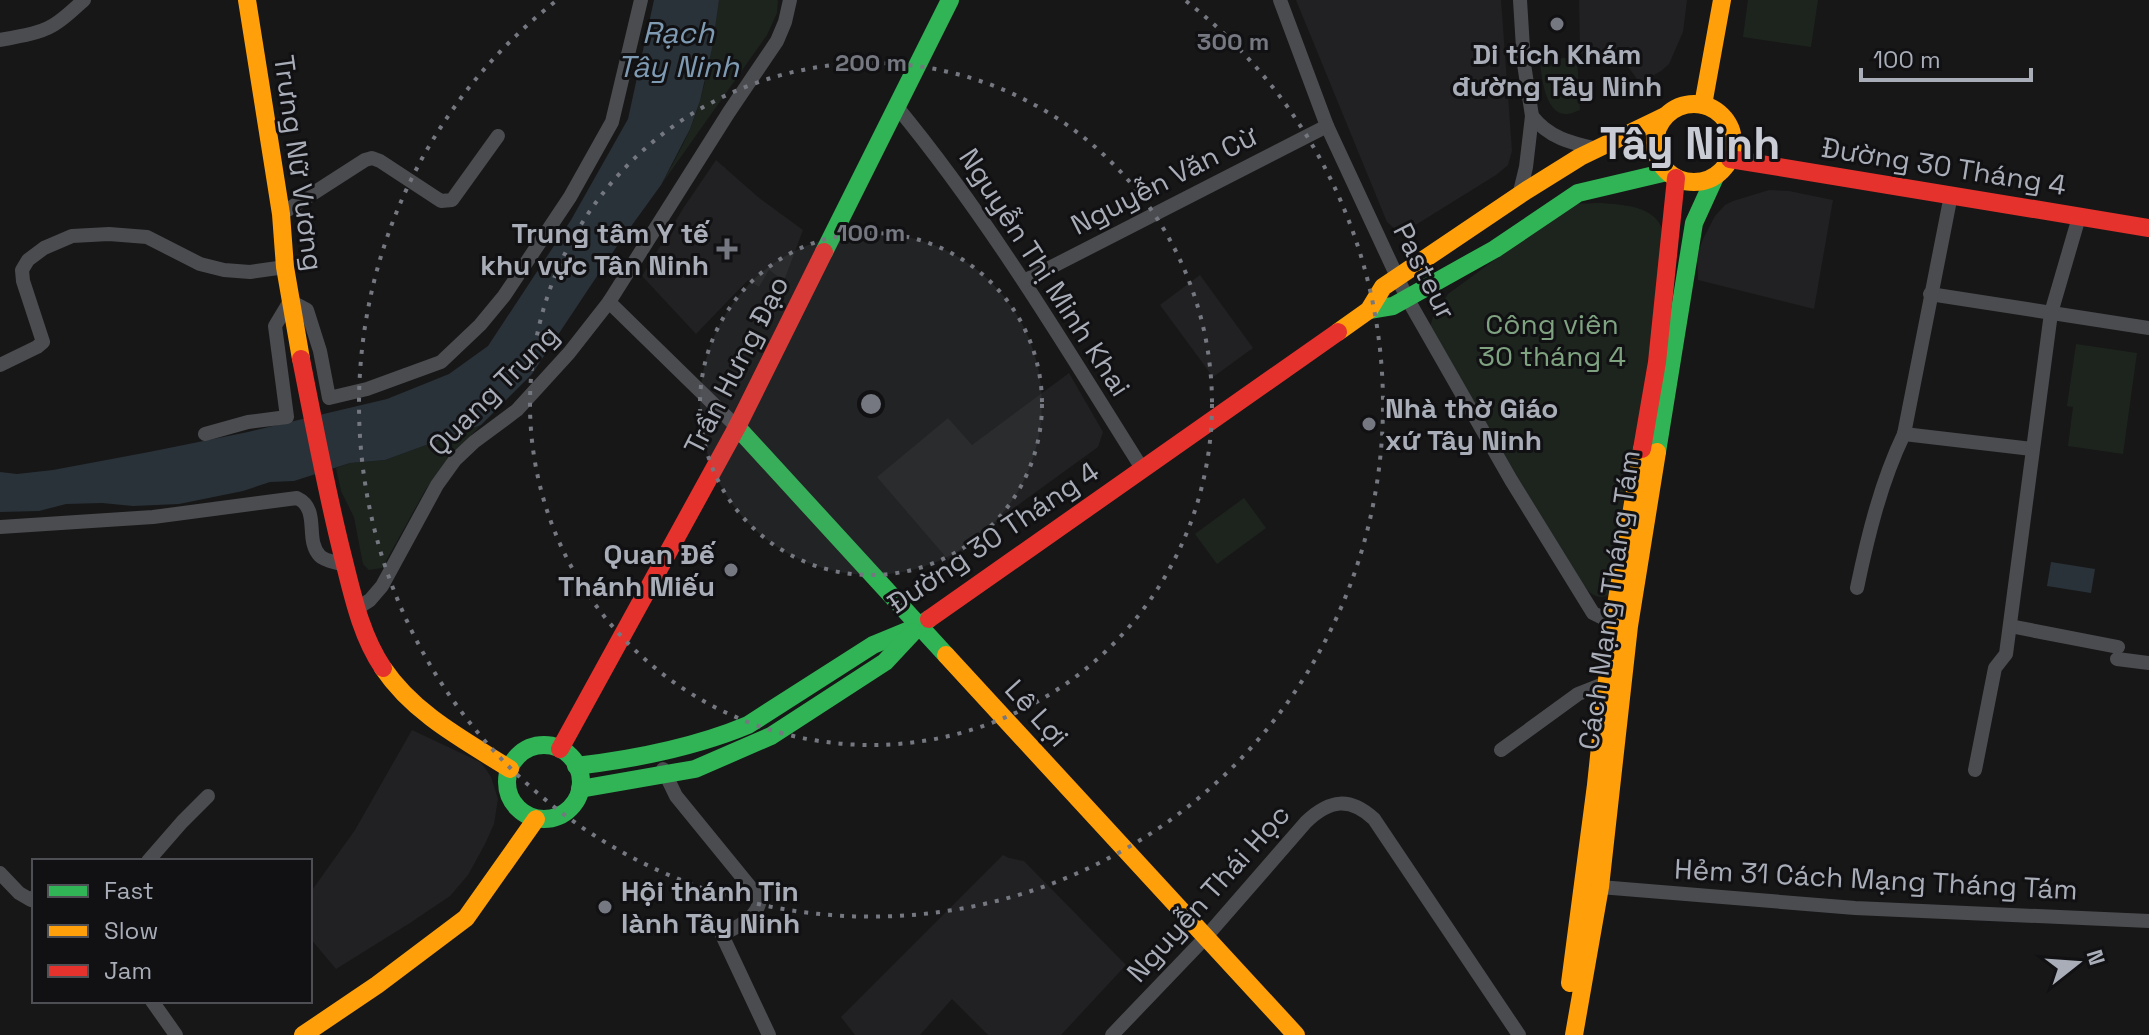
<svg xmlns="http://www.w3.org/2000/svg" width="2149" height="1035" viewBox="0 0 2149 1035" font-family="'Space Grotesk',sans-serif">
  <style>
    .built { fill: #212123 }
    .green { fill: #1d241e }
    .water { fill: #2a3239 }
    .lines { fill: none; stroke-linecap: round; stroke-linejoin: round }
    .street { stroke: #4b4c50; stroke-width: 14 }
    .fast { stroke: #30b455; stroke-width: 18 }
    .slow { stroke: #ff9f0a; stroke-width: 18 }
    .jam { stroke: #e5322d; stroke-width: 18 }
    .ring { fill: none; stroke: #757880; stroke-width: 4; stroke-dasharray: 4 8 }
    .poi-dot { fill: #757880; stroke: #111113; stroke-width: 3 }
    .labels { text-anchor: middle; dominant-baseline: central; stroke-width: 6; stroke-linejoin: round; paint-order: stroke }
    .poi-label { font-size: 28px; font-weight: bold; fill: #a8adb8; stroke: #111113; text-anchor: end }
    .street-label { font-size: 28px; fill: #a8adb8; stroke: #111113 }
    .park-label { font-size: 28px; fill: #7fa381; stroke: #111113 }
    .water-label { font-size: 30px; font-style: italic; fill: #7f9bb3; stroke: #111113 }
    .town-label { font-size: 44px; font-weight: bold; fill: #c9ccd4; stroke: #111113 }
    .centre { fill: #757880; stroke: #111113; stroke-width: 4 }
    .ring-label { font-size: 24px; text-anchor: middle; font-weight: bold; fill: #757880; stroke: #111113; stroke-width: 6; stroke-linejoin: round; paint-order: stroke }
  </style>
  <rect width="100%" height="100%" fill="#171717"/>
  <g class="built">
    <path d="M1296 0H1501L1512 151 1508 165 1496 175 1401 234 1387 222Z"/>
    <path d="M1579 0H1687L1683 32 1669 64 1661 71 1640 83 1615 49 1580 54Z"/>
    <path d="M716 160 758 197 803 230 784 281 769 270 759 287 748 280 696 334 642 276 684 207Z"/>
    <path d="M1769 190 1789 191 1833 200 1814 309 1698 280 1697 256 1703 239 1715 216 1725 205 1733 201Z"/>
    <path d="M1200 275 1253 348 1213 377 1160 305Z"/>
    <path d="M1069 373 1103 432 1098 447 1018 505 950 562 877 477 948 418 972 445Z"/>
    <path d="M412 730 480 762 485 768 491 777 498 799 494 824 485 844 468 875 450 896 410 923 336 969 310 938V893L355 830Z"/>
    <path d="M1003 855 1009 858 1024 861 1126 965 1061 1035H988L952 999 920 1035H855L841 1017Z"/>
  </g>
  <g class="green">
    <path d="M719 0H778L777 13 767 35 661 185C671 167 682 148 690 129 708 88 711 43 719 0Z"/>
    <path d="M1748 0H1818L1811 47 1743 37Z"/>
    <path d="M1577 57 1580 110C1576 111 1572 114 1567 114 1545 116 1541 74 1540 60Z"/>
    <path d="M1600 203C1623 205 1655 205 1663 231 1665 237 1664 245 1664 251L1617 571 1610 595C1593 602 1586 588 1576 577L1430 327 1433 317 1448 294 1571 204Z"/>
    <path d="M2076 344 2137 353 2123 454 2068 446 2073 407 2067 406Z"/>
    <path d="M481 425 449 458 426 489 382 568 369 570 363 564 354 517 341 491 336 468 350 463 385 460Z"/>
    <path d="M1244 498 1266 528 1217 564 1195 534Z"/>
  </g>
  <g class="water">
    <path d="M654 0H719L712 48 700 101 690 129 661 185 619 243 532 374 481 425 385 460 350 463 294 481 270 482 243 491 179 504 133 506 102 503 66 504 39 511 0 512V472L17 474 53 470 149 452 248 432 387 399 449 374 488 346 571 220 628 119Z"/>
    <path d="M2051 562 2095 569 2091 593 2047 586Z"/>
  </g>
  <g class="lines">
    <g class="street">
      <path d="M1280 0 1327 126 1407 298 1511 480 1593 613 1613 623"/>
      <path d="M0 40C19 36 42 34 58 22 67 16 76 7 84 0"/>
      <path d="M897 107C990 220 1065 346 1143 470"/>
      <path d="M1532 116C1549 138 1571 143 1597 149"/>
      <path d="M1519 196 1526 167 1532 116 1524 64 1520 0"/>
      <path d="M281 214 365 160 372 158 380 161 441 201 452 200 498 136"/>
      <path d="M1024 281 1327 126"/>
      <path d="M1930 294 2149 328"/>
      <path d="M609 302 737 427"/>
      <path d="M0 365 37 347 43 342 23 281 22 270 28 260 44 248 72 236 109 234 147 237 200 264 224 270 250 272 285 267"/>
      <path d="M205 434 248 422 287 417 275 326 290 301 307 310 320 351 329 398 367 389 441 362 480 325 504 296 570 197 612 122 641 0"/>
      <path d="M1904 434 2032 449"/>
      <path d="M0 527 153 517 297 498C321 509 304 540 320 556 325 561 336 562 344 565"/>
      <path d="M1857 588C1868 535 1881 482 1904 434L1951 195"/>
      <path d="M356 609 370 600 382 586 437 485 455 460 474 442 517 410 569 353 609 302 729 112 777 41 785 22 790 0"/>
      <path d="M2010 626 2118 647"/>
      <path d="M2117 659 2149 663"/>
      <path d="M1501 750 1578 694 1606 683"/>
      <path d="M663 769 676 796 760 899C758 918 738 926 722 935L769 1035"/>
      <path d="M1975 770 1995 668 2006 654 2051 313 2079 217"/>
      <path d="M148 861 182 822 208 796"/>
      <path d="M0 873 19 893 31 900 34 897"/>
      <path d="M1600 887 1855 908 2149 921"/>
      <path d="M152 1001 176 1035"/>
      <path d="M1112 1035 1205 938 1306 822C1330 799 1350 797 1374 819L1519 1035"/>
    </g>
    <g class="fast">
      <path d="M824 252 950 0"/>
      <path d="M1369 310 1393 306 1495 249 1578 193 1667 172"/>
      <path d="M737 427 946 655"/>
      <path d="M1657 452 1694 223 1715 177"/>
      <circle cx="544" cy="782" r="37"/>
      <path d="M576 766C635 759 693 748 748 725L873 645 919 626 929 619"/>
      <path d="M580 789 695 769 771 736 885 662 913 632"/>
    </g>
    <g class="slow">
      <path d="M247 0 281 214 285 267 301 359"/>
      <circle cx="1694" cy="143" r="39"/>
      <path d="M1703 105 1722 0"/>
      <path d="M1338 332 1369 310 1383 287 1527 190 1580 157 1665 116"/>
      <path d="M946 655 1296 1035"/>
      <path d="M383 668C414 714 464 740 510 769"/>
      <path d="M1570 983 1596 785 1613 623 1642 449"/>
      <path d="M303 1035 377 985 466 918 536 819"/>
      <path d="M1574 1035 1600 887 1629 626 1657 452"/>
    </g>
    <g class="jam">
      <path d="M1730 159 2149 228"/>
      <path d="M301 359C314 424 326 489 342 553 352 592 360 634 383 668"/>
      <path d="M1642 449 1657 362 1676 178"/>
      <path d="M929 619 1338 332"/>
      <path d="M560 749 737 427 824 252"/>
    </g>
  </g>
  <circle cx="871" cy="404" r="171" fill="#757880" fill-opacity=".12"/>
  <g class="ring">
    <circle cx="871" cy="404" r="171"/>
    <circle cx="871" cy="404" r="341"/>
    <path d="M1186 1A512 512 0 1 1 556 1"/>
  </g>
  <g class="poi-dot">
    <circle cx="1557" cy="24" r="8"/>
    <path d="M723 237h8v8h8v8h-8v8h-8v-8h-8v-8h8z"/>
    <circle cx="1369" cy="424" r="8"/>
    <circle cx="731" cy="570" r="8"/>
    <circle cx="605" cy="907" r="8"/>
  </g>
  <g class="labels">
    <g class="poi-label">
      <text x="1557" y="54" text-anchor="middle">Di tích Khám<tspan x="1557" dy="32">đường Tây Ninh</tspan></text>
      <text x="709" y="233">Trung tâm Y tế<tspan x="709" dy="32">khu vực Tân Ninh</tspan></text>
      <text x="1385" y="408" text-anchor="start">Nhà thờ Giáo<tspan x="1385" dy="32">xứ Tây Ninh</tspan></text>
      <text x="715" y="554">Quan Đế<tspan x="715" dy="32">Thánh Miếu</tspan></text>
      <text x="621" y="891" text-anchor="start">Hội thánh Tin<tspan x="621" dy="32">lành Tây Ninh</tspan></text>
    </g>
    <g class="street-label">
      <text transform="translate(299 163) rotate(82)">Trưng Nữ Vương</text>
      <text transform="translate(1944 166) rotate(9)">Đường 30 Tháng 4</text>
      <text transform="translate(1164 180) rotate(-27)">Nguyễn Văn Cừ</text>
      <text transform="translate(1425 271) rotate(63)">Pasteur</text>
      <text transform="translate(1045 272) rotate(57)">Nguyễn Thị Minh Khai</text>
      <text transform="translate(736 365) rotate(-63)">Trần Hưng Đạo</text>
      <text transform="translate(493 390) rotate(-45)">Quang Trung</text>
      <text transform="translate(993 537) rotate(-34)">Đường 30 Tháng 4</text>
      <text transform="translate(1609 600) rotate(-82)">Cách Mạng Tháng Tám</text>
      <text transform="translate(1037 713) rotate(48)">Lê Lợi</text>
      <text transform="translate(1876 879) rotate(3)">Hẻm 31 Cách Mạng Tháng Tám</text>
      <text transform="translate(1208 893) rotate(-48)">Nguyễn Thái Học</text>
    </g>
    <g class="park-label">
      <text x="1552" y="324">Công viên<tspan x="1552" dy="32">30 tháng 4</tspan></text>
    </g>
    <g class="water-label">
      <text x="678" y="32">Rạch<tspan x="678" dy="34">Tây Ninh</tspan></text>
    </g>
    <g class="town-label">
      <text x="1690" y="144">Tây Ninh</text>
    </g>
  </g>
  <circle cx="871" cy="404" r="12" class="centre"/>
  <g class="ring-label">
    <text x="1233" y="50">300 m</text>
    <text x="871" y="71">200 m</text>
    <text x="871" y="241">100 m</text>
  </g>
  <rect x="32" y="859" width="280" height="144" fill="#111113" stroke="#4d4f55" stroke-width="2"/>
  <rect x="48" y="885" width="40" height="12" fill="#30b455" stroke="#4d4f55" stroke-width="2"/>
  <text x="104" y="899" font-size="24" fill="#a8adb8">Fast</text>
  <rect x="48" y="925" width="40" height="12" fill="#ff9f0a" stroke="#4d4f55" stroke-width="2"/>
  <text x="104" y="939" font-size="24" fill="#a8adb8">Slow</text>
  <rect x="48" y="965" width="40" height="12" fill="#e5322d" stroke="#4d4f55" stroke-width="2"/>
  <text x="104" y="979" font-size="24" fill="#a8adb8">Jam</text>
  <g transform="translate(2077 963) rotate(73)" stroke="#111113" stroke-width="6" paint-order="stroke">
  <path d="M0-6L14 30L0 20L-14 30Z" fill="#a8adb8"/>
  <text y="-12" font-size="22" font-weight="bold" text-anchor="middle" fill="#a8adb8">N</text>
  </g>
  <path d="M1861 68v12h170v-12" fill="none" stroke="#a8adb8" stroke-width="4"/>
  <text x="1873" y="68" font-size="24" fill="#a8adb8" stroke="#111113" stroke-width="6" paint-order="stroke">100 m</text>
</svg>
